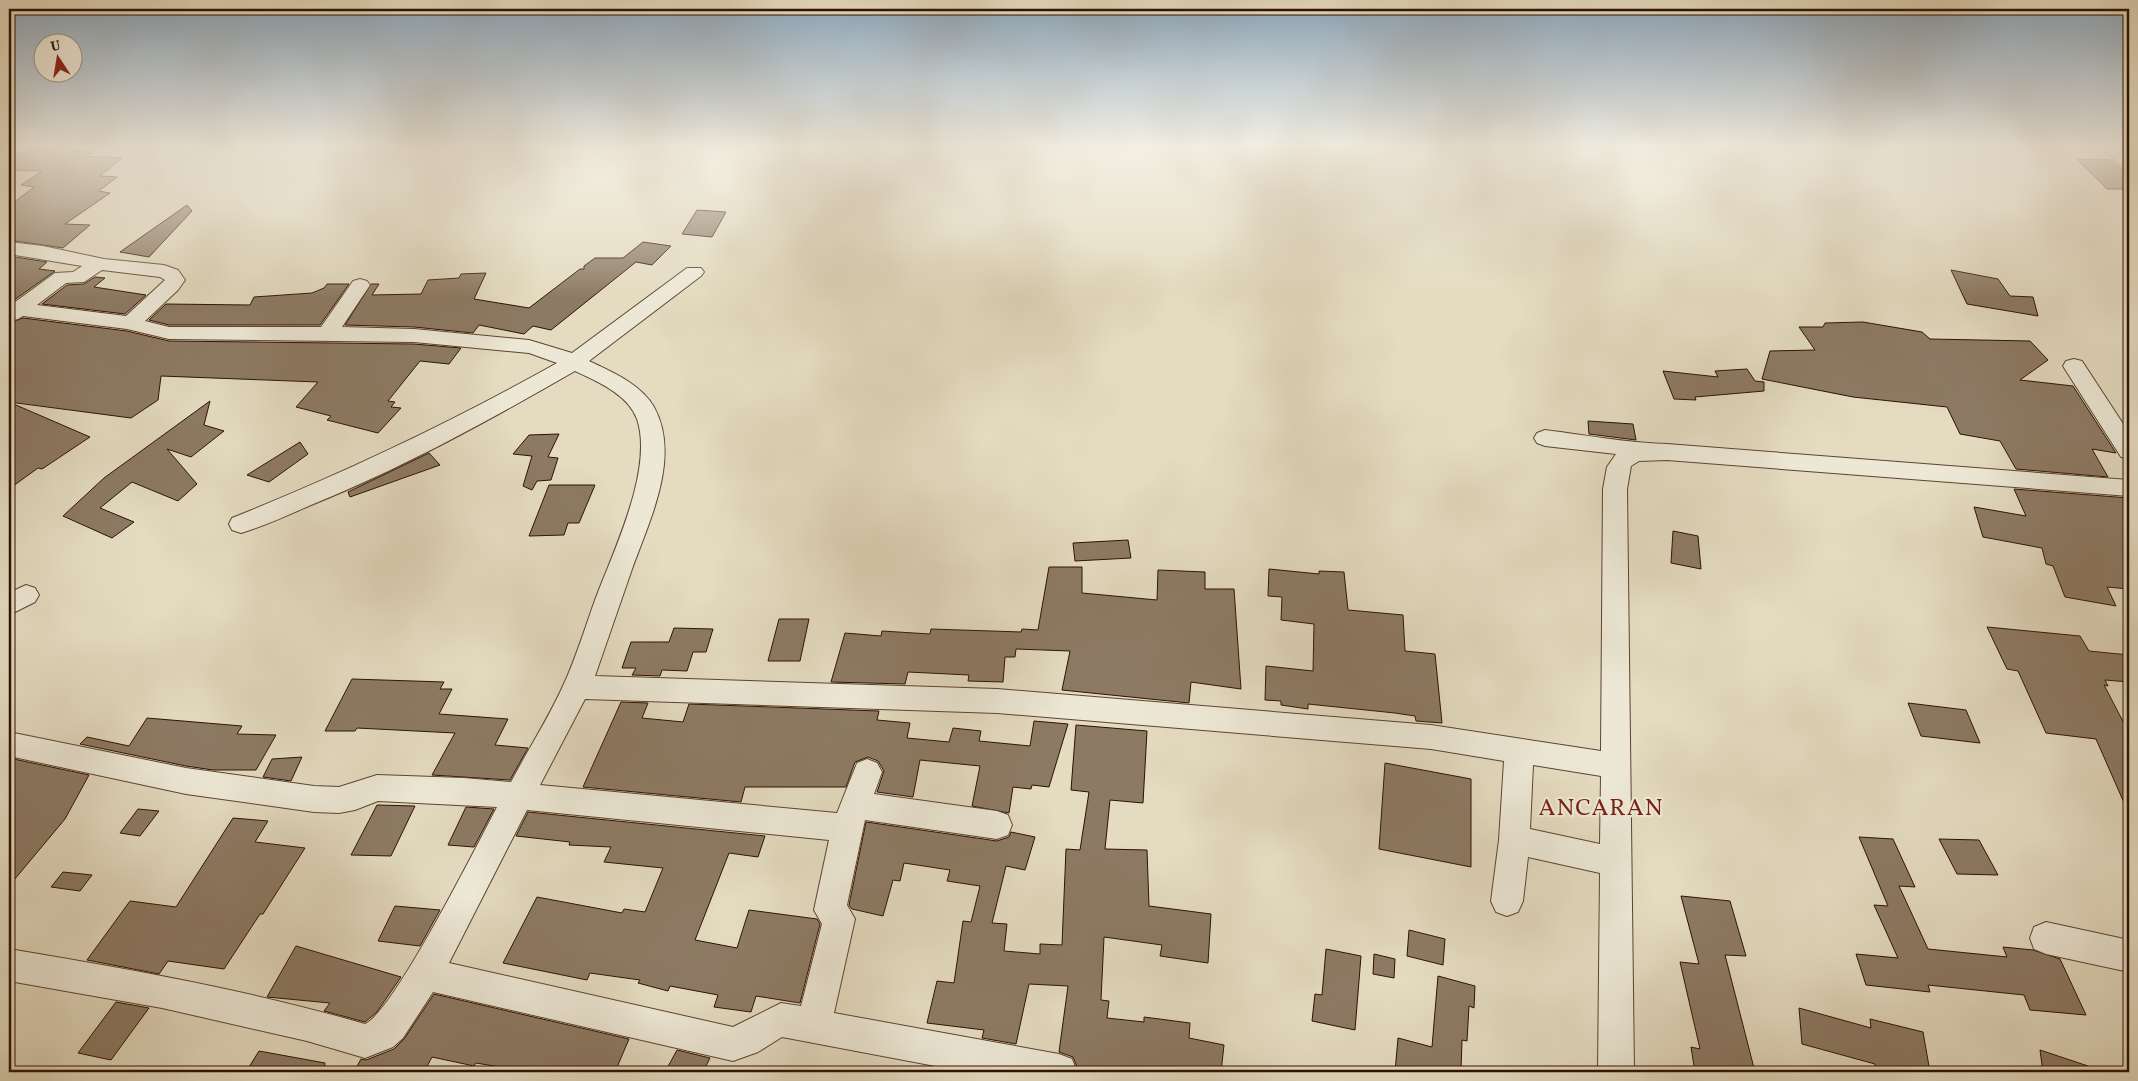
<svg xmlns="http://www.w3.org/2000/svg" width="2138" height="1081" viewBox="0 0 2138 1081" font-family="Vollkorn,serif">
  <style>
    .building { fill: #8d7a64; stroke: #2e1100 }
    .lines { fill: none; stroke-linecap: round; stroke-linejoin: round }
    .minor-casing { stroke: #5c4430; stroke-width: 2 }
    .minor { fill: #ede8d6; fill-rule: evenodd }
    .labels { text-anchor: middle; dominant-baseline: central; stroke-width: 4.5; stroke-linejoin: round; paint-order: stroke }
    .near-quarter-label { font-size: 24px; letter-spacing: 1px; fill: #7a1f14; stroke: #ede8d6 }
  </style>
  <rect width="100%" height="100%" fill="#e4dbc0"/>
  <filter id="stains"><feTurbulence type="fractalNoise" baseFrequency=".004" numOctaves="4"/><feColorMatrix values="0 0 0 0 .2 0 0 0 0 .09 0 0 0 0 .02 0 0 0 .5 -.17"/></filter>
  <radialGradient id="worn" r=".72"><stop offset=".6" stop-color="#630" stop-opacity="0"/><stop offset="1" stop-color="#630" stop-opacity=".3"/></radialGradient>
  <g class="building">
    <path d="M32 148H62L92 152 84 156 122 158 100 176 117 177 99 191 110 193 65 224 90 225 63 248 9 240V206L34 187 21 185 42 171 9 170V151L24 153Z"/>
    <path d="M2077 159 2111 160 2129 177V189H2107Z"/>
    <path d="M187 205 192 211 149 257 120 252Z"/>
    <path d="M697 210 726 212 712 237 682 234Z"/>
    <path d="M643 242 671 246 652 265 636 262 551 330 533 326 524 334 479 325 473 333 414 327 345 325 371 284H379L372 295 421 294 428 280 459 278 461 274 486 273 474 299 529 308 580 269H584V266L595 258H623Z"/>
    <path d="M9 256 47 262 39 269 55 271 10 303 9 308Z"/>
    <path d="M1951 270 1998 279 2010 296 2033 297 2038 316 1967 304Z"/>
    <path d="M95 277 105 278 94 287 146 295 125 314 42 304 67 285 84 284Z"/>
    <path d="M327 284H349L320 325H169L149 320 166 304 250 305 254 297 312 293 324 288Z"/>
    <path d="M23 318 127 331 169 341 414 344 461 348 449 364 420 361 388 401 395 402 391 407 401 408 378 433 327 420 331 416 296 407 318 382 161 376 158 400 131 418 9 402V323Z"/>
    <path d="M1863 322 1922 332 1930 339 2030 341 2048 360 2020 380 2073 386 2116 453 2092 449 2108 477 2016 469 2000 441 1960 434 1947 407 1853 397 1762 379 1770 351 1815 350 1799 327H1823L1825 323Z"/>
    <path d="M1747 369 1755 381 1764 382V391L1695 397 1696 400 1674 399 1663 371 1718 377 1715 371Z"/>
    <path d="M210 401 204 425 224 431 191 457 167 449 197 484 178 501 132 482 100 508 134 522 112 538 63 516 104 478Z"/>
    <path d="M9 402 90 437 42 469 38 468 9 489Z"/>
    <path d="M1588 421 1633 424 1636 440 1589 434Z"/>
    <path d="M559 434 548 457 558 458 551 480 537 481 532 490 523 486 532 456 513 454 529 435Z"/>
    <path d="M300 442 308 454 269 482 247 475Z"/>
    <path d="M429 453 440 465 350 497 348 492Z"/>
    <path d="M549 485H595L579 523H568L564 535 529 536Z"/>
    <path d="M2014 489 2129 498V589L2107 587 2116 606 2065 597 2053 566 2046 564 2042 548 1983 537 1974 507 2026 516Z"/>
    <path d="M1673 531 1698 536 1701 569 1671 563Z"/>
    <path d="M1128 540 1131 558 1075 561 1073 543Z"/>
    <path d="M1049 567H1082V593L1157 600 1158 570 1205 572V589H1234L1241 689 1191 682 1189 703 1062 690 1070 651 1016 649 1015 657H1005L1003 682 968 681 969 675 908 672 905 684 831 682 845 633 881 636 882 631 930 634 931 629 1021 632 1022 629 1038 630Z"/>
    <path d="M1269 569 1319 574V571L1344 572 1348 610 1403 615 1405 651 1435 654 1442 723 1416 721 1415 716 1395 713 1308 704V709L1281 705V701L1265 700 1266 666 1313 671 1314 624 1281 620 1282 597 1268 596Z"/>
    <path d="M779 619H809L800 661H768Z"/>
    <path d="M1987 627 2080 636 2089 651 2129 655V682L2105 680 2108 686 2104 685 2129 733V814L2096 739 2046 733 2018 671 2007 669Z"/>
    <path d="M674 628 713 629 706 652H693L687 671 662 670 660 676 632 675 636 668H622L631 642H669Z"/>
    <path d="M352 679 444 682 440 689H452L439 714 508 719 495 745 528 748 510 780 432 775 455 733 357 728 355 731H325Z"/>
    <path d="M621 702 648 703 642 718 683 722 689 704 879 711 877 720 910 723 907 738 949 742 953 728 981 731 979 741 1030 746 1034 721 1068 724 1049 787 1032 785 1031 789 1013 787 1009 813 972 806 980 766 920 760 913 797 877 792 884 771 878 761 868 757 855 762 846 787H745L741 802 583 787Z"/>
    <path d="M1908 703 1966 710 1980 743 1921 736Z"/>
    <path d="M147 718 242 726 237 734 276 735 256 770H213L186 766 80 744 87 737 129 746Z"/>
    <path d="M1076 725 1147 731 1143 803 1110 800 1105 849 1147 850 1149 906 1211 914 1208 963 1160 956 1162 945 1104 937 1101 1000 1109 1001 1107 1018 1144 1022V1017L1190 1023 1189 1038 1224 1045 1221 1072H1114L1077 1067 1073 1057 1059 1052 1068 986 1029 984 1016 1044 982 1038 984 1030 927 1023 937 981 954 983 963 921 971 922 980 886 947 881 950 870 904 863 900 881 893 880 883 916 852 909 849 905 866 822 997 841 1009 837 1011 832 1035 837 1025 870 1006 866 992 923 1007 924 1004 951 1040 954V944L1062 945 1066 849 1080 850 1089 792 1071 790Z"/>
    <path d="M302 757 291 781 263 777 272 759Z"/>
    <path d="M9 758 89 775 65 819 9 886Z"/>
    <path d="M1385 763 1471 779V867L1379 849Z"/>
    <path d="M377 805 415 806 391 856 351 855Z"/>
    <path d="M466 807 494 809 474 847 448 845Z"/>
    <path d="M138 809 159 811 140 836 120 833Z"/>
    <path d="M528 812 765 836 758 857 729 853 695 940 737 948 749 910 817 919 820 924 800 1003 756 996 751 1012 714 1007 718 995 670 986 668 991 638 983 640 980 590 973 587 980 503 963 537 897 622 913 624 909 645 912 663 868 604 862 611 847 569 845 570 842 516 836Z"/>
    <path d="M233 818 268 821 255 842 305 848 263 914H260L224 969 168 961 159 974 87 960 130 901 176 907Z"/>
    <path d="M1859 837 1893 839 1915 887 1899 886 1928 949 2007 957 2003 947 2033 950 2060 959 2086 1015 2030 1010 2024 995 1928 985 1930 992 1866 985 1856 954 1898 958 1874 905 1888 906Z"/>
    <path d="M1939 839 1979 840 1998 875 1957 874Z"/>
    <path d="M63 872 92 875 80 891 51 887Z"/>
    <path d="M1681 896 1730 901 1746 956 1725 955 1755 1072H1695L1691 1047 1700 1049 1680 962 1699 964Z"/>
    <path d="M395 906 440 910 420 946 378 941Z"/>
    <path d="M1409 930 1445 939 1443 965 1407 956Z"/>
    <path d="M296 946 401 977 377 1012 365 1022 324 1011 330 1003 267 997Z"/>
    <path d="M1326 949 1361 956 1355 1030 1312 1021 1315 994 1322 995Z"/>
    <path d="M1374 954 1395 959 1394 978 1373 974Z"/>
    <path d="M1438 976 1475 986 1474 1008 1469 1006 1467 1041 1462 1040 1461 1070 1448 1067V1072H1395L1398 1038 1432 1047Z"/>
    <path d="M434 994 629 1039 615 1072H530L476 1063 474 1066 432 1057 424 1072H354L361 1059 366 1060 394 1049 404 1039Z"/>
    <path d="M116 1002 149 1008 111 1060 78 1053Z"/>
    <path d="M1799 1008 1871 1028 1870 1019 1923 1032 1930 1072H1876L1875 1064 1802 1044Z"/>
    <path d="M677 1050 710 1058 703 1072H665Z"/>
    <path d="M2040 1050 2097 1069V1072H2043Z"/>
    <path d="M259 1051 325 1063 324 1072H246Z"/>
  </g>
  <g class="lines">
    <g class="minor-casing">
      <g id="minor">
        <path d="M2105 148H2124L2129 154V169L2123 168Z"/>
        <path d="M9 242 43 246 104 259 164 265 178 270 185 280 178 290 145 321 169 327H321L353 281 360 279 367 281 370 285 342 327 414 329 529 340 572 353 687 268H701L704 272 701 276 589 361C612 372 641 384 654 407 682 458 648 523 631 572 619 607 607 641 595 676L997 689 1431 725 1601 751 1603 489 1607 467 1616 454 1545 446 1537 443 1534 438 1537 433 1545 430C1586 435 1627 443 1667 444L2129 480V496L1667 460 1639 461 1631 466 1627 489 1634 1072H1598L1600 873 1528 857 1523 901 1518 912 1507 916 1496 912 1491 901 1499 840 1504 761 1431 749 997 713 585 699 540 785 837 813 857 763 867 759 877 763 882 772 874 794 997 811 1008 815 1012 825 1008 835 997 839 865 820 847 905 855 919 834 1013 1059 1054 1072 1059 1077 1072H967L782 1037 758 1052 733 1061 433 992 403 1038 393 1047 365 1058 307 1041 162 1008 9 981V949C129 969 248 990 365 1024 393 1013 478 843 497 807L378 801 355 810 339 813 314 812 186 794 9 756V732L186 768 314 786 339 787 377 775 464 778 511 782C528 750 548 719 563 686 576 658 585 628 595 600 613 552 654 469 637 419 628 394 596 381 575 371 490 420 403 468 311 505 288 515 265 526 241 533L232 530 229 524 232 518C344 473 452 422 557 363L529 353 414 342 169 339 127 329 23 316 18 319 9 321 11 305 55 273 73 272 82 266 9 254ZM102 270 160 277 165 280 126 316 37 305 66 283 84 282ZM1533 765 1601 776 1600 844 1530 829ZM527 810 829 840 814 910 822 924 801 1006 781 1003 733 1027 449 963Z"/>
        <path d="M2074 359 2082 361 2129 433V459L2121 457 2063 366 2066 361Z"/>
        <path d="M26 585 35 588 39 595 35 602 9 615V593Z"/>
        <path d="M2046 922 2129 940V972L2046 954 2034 949 2030 938 2034 927Z"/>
      </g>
    </g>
    <use href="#minor" class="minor"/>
  </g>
  <linearGradient id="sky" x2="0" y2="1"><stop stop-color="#8da8be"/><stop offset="0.49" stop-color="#f3efe3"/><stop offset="1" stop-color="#f3efe3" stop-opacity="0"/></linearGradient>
  <rect width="2138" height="299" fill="url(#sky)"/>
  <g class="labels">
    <g class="near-quarter-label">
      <text x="1601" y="809">ANCARAN</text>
    </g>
  </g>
  <rect width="2138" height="1081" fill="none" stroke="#e4dbc0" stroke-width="30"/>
  <rect x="10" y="10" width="2118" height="1061" fill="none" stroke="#2e1100" stroke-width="2.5"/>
  <rect x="15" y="15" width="2108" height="1051" fill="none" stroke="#2e1100"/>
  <g transform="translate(58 58) rotate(348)"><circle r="24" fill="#ede8d6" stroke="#a19280"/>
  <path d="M0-4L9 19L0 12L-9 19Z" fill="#8f2418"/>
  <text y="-8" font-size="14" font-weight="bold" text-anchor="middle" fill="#2e1100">U</text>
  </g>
  <rect width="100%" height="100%" filter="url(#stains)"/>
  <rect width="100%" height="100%" fill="url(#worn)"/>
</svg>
